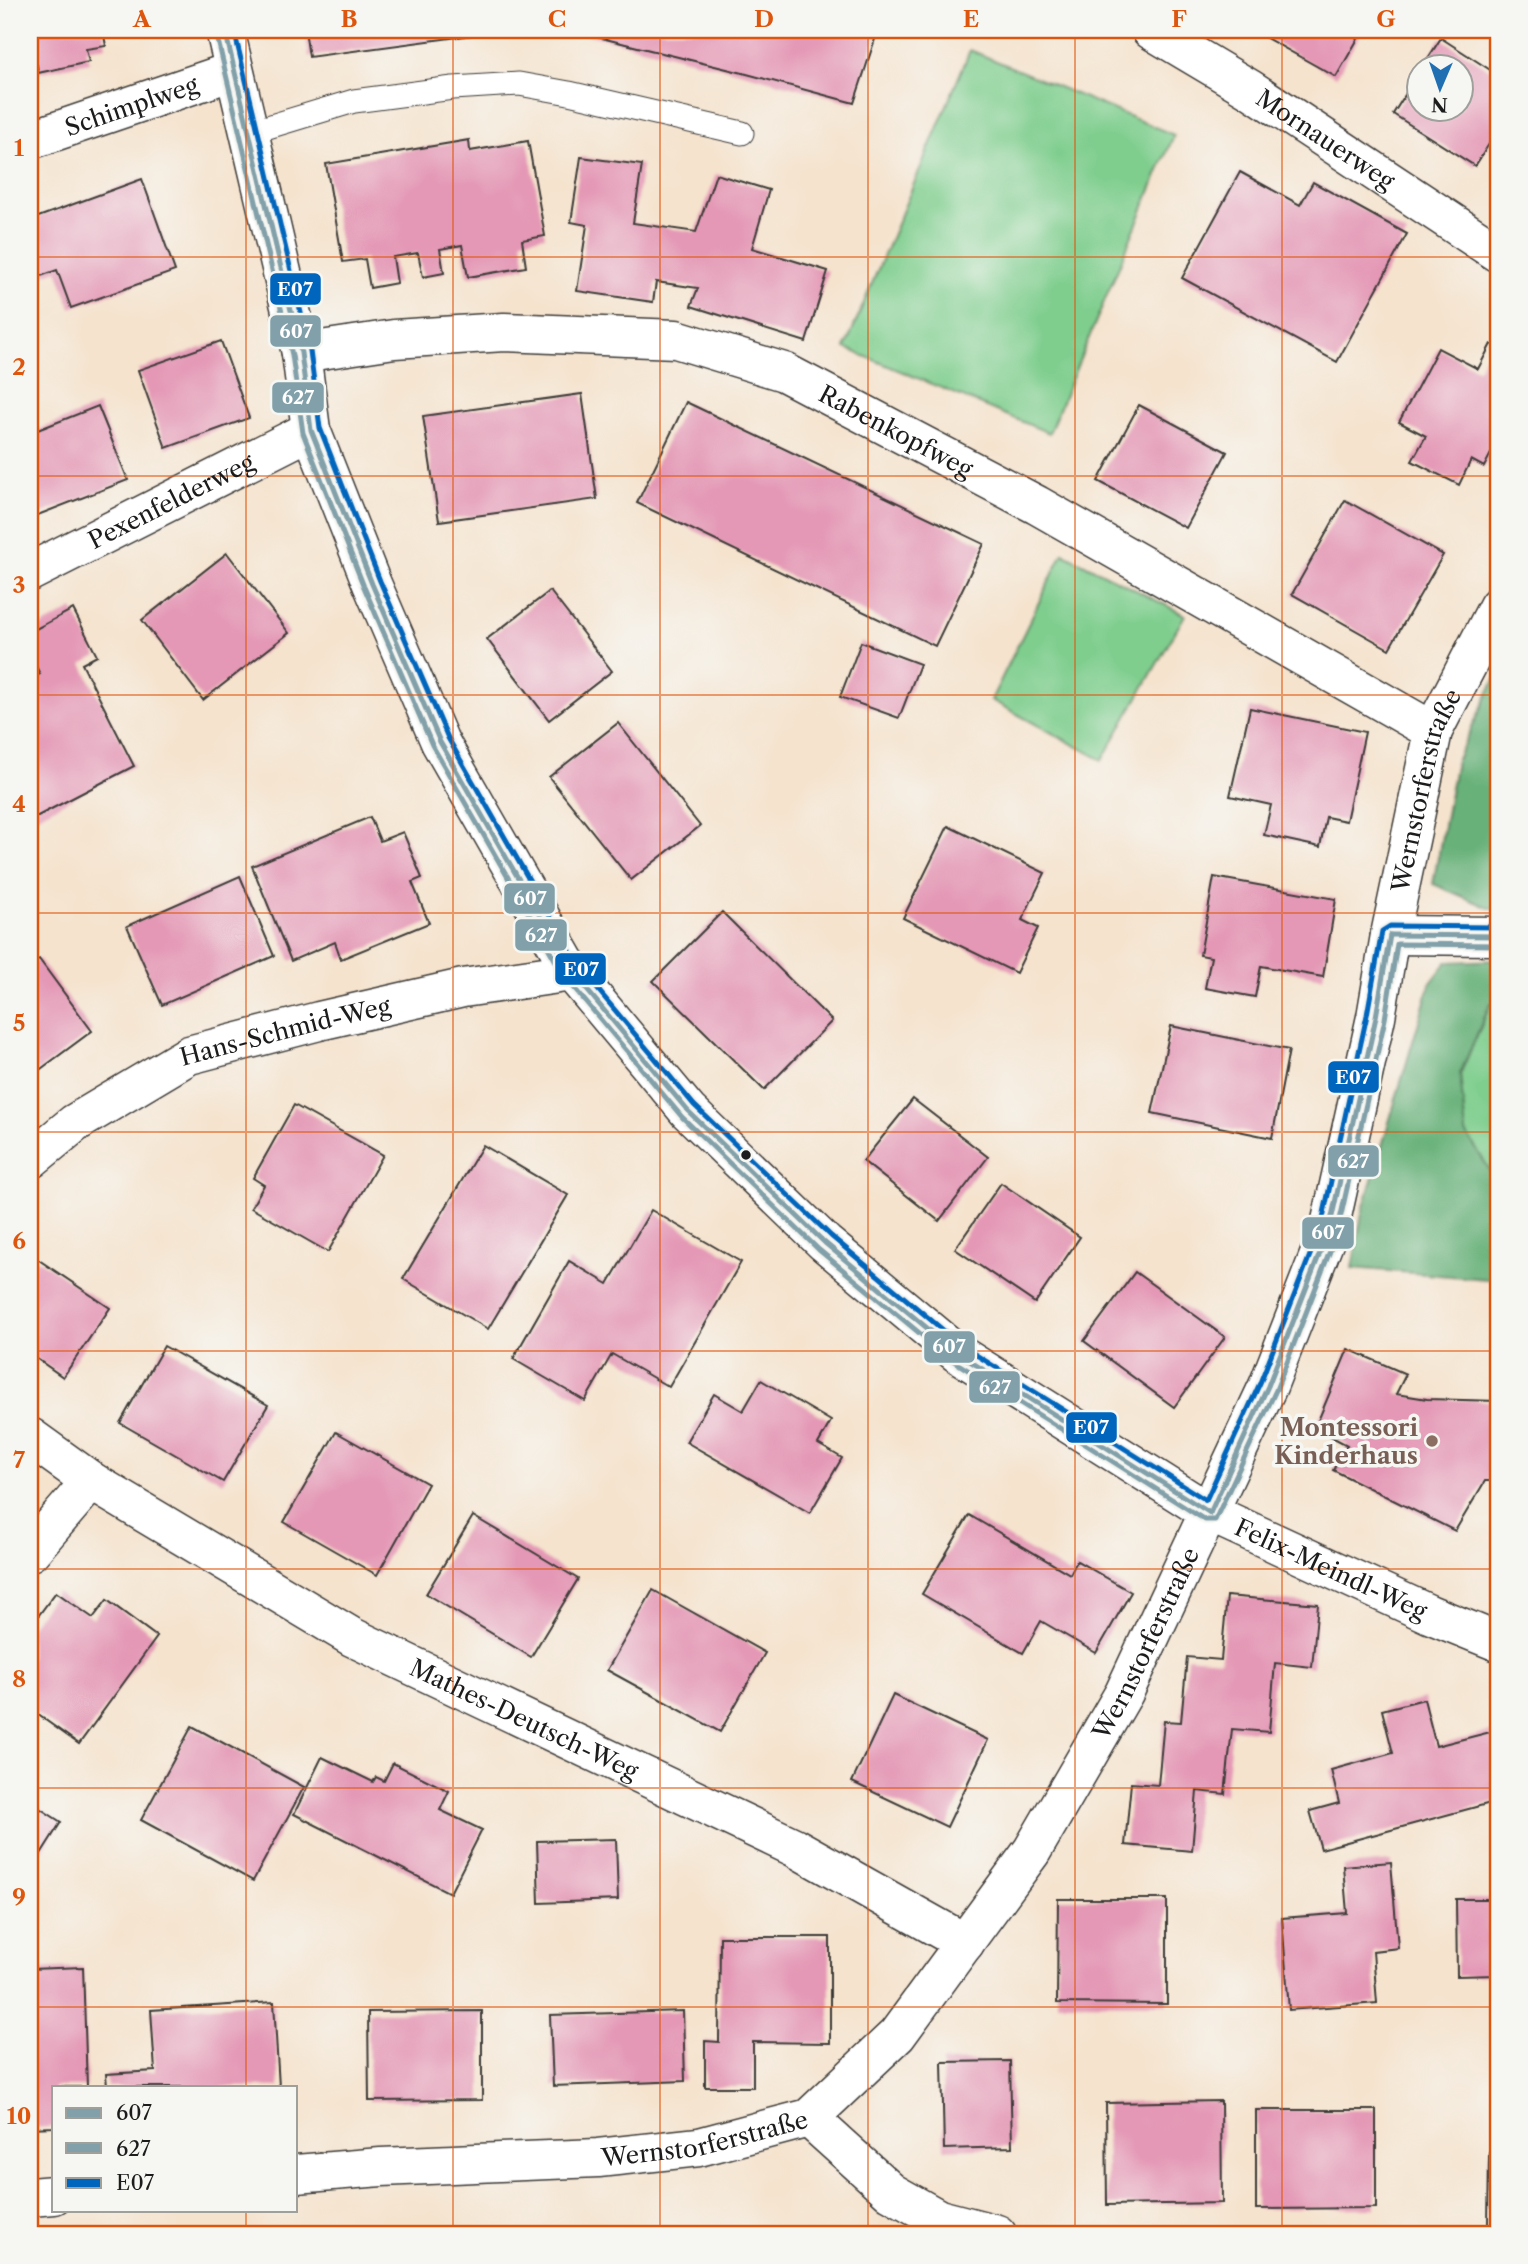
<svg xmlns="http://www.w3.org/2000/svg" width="1528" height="2264" viewBox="0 0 1528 2264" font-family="'Libre Caslon Text',serif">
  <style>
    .green { fill: #7fce8e; stroke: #4e7555; stroke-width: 2 }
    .forest { fill: #67b179; stroke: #42664a; stroke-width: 2 }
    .building { fill: #e498b5 }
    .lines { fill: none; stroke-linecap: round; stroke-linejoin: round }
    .lane-casing { stroke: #3d3a37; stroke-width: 25 }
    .street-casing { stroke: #3d3a37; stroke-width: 41 }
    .lane { stroke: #fff; stroke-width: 23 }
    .street { stroke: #fff; stroke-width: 38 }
    .bus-1-casing { stroke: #f6f6f2; stroke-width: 10 }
    .bus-2-casing { stroke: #f6f6f2; stroke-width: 10 }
    .bus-3-casing { stroke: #f6f6f2; stroke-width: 10 }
    .bus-1 { stroke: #82a0a9; stroke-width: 5 }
    .bus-2 { stroke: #82a0a9; stroke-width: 5 }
    .bus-3 { stroke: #0065bd; stroke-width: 5 }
    .grid { fill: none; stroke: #de560d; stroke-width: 2; stroke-opacity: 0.55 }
    .bus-dot { fill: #1c1c1c; stroke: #f6f6f2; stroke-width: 2.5 }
    .education-dot { fill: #8d6e63; stroke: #f6f6f2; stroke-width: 2.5 }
    .labels { text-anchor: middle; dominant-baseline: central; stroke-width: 7; stroke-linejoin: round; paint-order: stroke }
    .street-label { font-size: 24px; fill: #1c1c1c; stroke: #f6f6f2 }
    .education-label { font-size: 24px; font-weight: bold; fill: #785e54; stroke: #f6f6f2; text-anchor: end }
    .line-badge { stroke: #f6f6f2; stroke-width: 2.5 }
    .badge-label { font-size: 19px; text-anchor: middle; font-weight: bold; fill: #fff }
    .neatline { fill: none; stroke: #de560d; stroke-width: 2.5 }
    .grid-label { font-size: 23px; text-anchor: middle; font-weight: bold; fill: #de560d }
  </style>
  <rect width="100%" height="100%" fill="#f6f6f2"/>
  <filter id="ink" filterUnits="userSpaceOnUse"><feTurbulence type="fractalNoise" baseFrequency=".0143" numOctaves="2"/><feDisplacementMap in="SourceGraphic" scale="14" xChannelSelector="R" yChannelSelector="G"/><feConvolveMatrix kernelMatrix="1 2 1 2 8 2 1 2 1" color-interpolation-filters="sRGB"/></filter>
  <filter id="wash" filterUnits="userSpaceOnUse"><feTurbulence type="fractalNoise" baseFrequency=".00686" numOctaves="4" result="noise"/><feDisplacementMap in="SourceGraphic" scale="28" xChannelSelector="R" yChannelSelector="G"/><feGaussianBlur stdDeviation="1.57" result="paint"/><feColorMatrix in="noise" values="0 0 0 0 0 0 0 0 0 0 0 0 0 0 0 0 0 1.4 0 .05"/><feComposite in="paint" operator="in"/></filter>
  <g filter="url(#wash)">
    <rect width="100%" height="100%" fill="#f5e3ce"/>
    <g class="green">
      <path d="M970 50 1174 135 1049 433 845 348Z"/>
      <path d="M1063 553 1185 615 1102 760 991 700Z"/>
      <path d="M1498 1000V1183L1466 1133 1460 1074 1491 1004Z"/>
    </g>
    <g class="forest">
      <path d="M1498 673V908H1489L1433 884 1456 761Z"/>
      <path d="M1498 960V1000L1490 1004 1460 1074 1466 1133 1498 1183V1280L1352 1268 1362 1213 1430 984 1447 962Z"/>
    </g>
    <g id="blocks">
      <g class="building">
        <path d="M30 30H103L106 46 86 49 89 62 38 73 37 65 30 67Z"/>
        <path d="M305 30H526V32L473 35 309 57Z"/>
        <path d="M569 30H878L854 103 743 73Z"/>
        <path d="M1252 30H1363L1336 77Z"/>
        <path d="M1441 38 1498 75V130L1475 166 1393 114 1419 73V108H1462V66H1423Z"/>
        <path d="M469 140 470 151 528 141 545 236 522 240 526 267 468 277 462 245 440 249 444 273 423 277 418 253 393 257 397 283 370 288 365 259 343 262 326 164Z"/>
        <path d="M581 157 642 165 633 223 696 232 716 174 769 190 752 248 828 271 806 342 691 306 698 288 656 282 653 302 577 291 587 225 571 222Z"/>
        <path d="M1240 172 1300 205 1313 182 1407 234 1337 362 1182 278Z"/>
        <path d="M142 179 175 271 71 308 57 270 30 280V220Z"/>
        <path d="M221 341 249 418 166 448 138 370Z"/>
        <path d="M1491 344 1498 348V440L1484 467 1471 460 1459 485 1412 461 1426 436 1399 422 1438 348 1478 369Z"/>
        <path d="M582 394 597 499 439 521 423 416Z"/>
        <path d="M686 402 984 544 935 646 637 503Z"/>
        <path d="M1139 405 1227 452 1186 528 1098 481Z"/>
        <path d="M98 406 128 480 30 518V433Z"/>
        <path d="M1345 500 1443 555 1389 649 1292 594Z"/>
        <path d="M227 553 289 633 203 700 142 620Z"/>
        <path d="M550 591 612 671 549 720 487 639Z"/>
        <path d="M73 609 97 656 82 664 134 766 30 820V679L40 674 30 655V632Z"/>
        <path d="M861 642 920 664 899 718 840 697Z"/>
        <path d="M1250 708 1365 732 1346 821 1326 817 1320 847 1264 835 1271 805 1230 796Z"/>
        <path d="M618 723 700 826 631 880 549 777Z"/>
        <path d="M370 817 380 841 403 832 422 878 412 882 429 923 341 959 335 942 291 961 252 866Z"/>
        <path d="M948 826 1045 873 1022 920 1038 928 1016 973 903 918Z"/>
        <path d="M240 876 274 956 162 1005 127 926Z"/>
        <path d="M1214 877 1336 899 1323 977 1261 966 1255 997 1205 988 1211 957 1200 955Z"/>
        <path d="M722 912 832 1021 764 1090 653 981Z"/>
        <path d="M39 959 92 1031 30 1077V965Z"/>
        <path d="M1171 1026 1289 1050 1272 1138 1152 1113Z"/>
        <path d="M913 1099 988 1157 939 1221 863 1161Z"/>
        <path d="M294 1105 383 1155 328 1252 251 1208 264 1185 253 1178Z"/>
        <path d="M483 1145 568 1195 488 1329 403 1279Z"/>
        <path d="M1001 1183 1080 1237 1035 1303 955 1249Z"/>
        <path d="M651 1210 741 1262 669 1387 612 1354 585 1401 513 1359 569 1261 608 1284Z"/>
        <path d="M30 1254 110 1308 63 1377 30 1354Z"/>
        <path d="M1135 1272 1225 1337 1174 1407 1084 1341Z"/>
        <path d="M164 1346 268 1405 223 1482 120 1423Z"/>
        <path d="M1348 1349 1406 1374 1396 1394 1427 1399 1498 1401V1481H1485L1455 1531 1333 1470 1347 1445 1315 1428Z"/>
        <path d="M761 1380 831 1421 818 1444 842 1458 810 1513 686 1442 714 1394 743 1411Z"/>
        <path d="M336 1432 428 1484 377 1575 284 1522Z"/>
        <path d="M969 1515 1070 1574 1077 1561 1131 1592 1096 1653 1041 1621 1023 1653 922 1594Z"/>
        <path d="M473 1516 578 1579 531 1657 426 1594Z"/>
        <path d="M653 1590 765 1653 720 1732 607 1670Z"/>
        <path d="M56 1592 93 1618 107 1600 157 1637 79 1744 30 1709V1627Z"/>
        <path d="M1227 1596 1318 1604 1312 1667 1275 1663 1269 1732 1232 1729 1225 1794 1197 1791 1192 1851 1125 1845 1131 1783 1158 1785 1164 1721 1181 1722 1187 1657 1221 1660Z"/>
        <path d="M893 1695 988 1740 947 1827 852 1782Z"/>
        <path d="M1424 1699 1436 1746 1498 1730V1801L1321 1849 1310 1811 1339 1803 1331 1770 1393 1753 1382 1710Z"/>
        <path d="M192 1726 304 1787 253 1881 141 1820Z"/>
        <path d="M322 1757 373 1782 376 1777 384 1781 393 1763 449 1791 440 1810 482 1830 450 1893 294 1814Z"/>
        <path d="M30 1802 61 1822 30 1871Z"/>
        <path d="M616 1839 618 1900 539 1903 537 1841Z"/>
        <path d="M1391 1862 1398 1948 1373 1951 1377 2003 1289 2010 1282 1918 1347 1913 1343 1866Z"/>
        <path d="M1058 1899H1167V2004L1057 2003Z"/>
        <path d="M1456 1899H1498V1975L1457 1976Z"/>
        <path d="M720 1937H830V2043L753 2042V2087H705V2041L719 2042Z"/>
        <path d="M83 1967 87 2087H54V2127L30 2128V1969Z"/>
        <path d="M274 2002 279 2087H107L106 2074 155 2071 151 2010Z"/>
        <path d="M482 2011V2100L369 2101 368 2012Z"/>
        <path d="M683 2011 685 2081 553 2086 550 2015Z"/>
        <path d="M1010 2061 1012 2147 944 2149 942 2062Z"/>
        <path d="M1221 2101 1222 2203 1107 2205 1106 2103Z"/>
        <path d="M1256 2110H1376V2208L1256 2209Z"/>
        <path d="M1489 2153H1498V2226H1488Z"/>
      </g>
    </g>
  </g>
  <g filter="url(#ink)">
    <use href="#blocks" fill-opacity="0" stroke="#3d3a37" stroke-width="2"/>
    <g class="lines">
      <g class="lane-casing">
        <path id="lane" d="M248 133 354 101 453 88 519 84 569 93 742 133"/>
      </g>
      <g class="street-casing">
        <g id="street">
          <path id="s1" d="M225 30 301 353 311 430 372 584 440 742 572 972 688 1111 825 1243 957 1353 1210 1513 1429 1614 1498 1642"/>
          <path id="s2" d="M1151 30 1250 89 1498 253"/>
          <path id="s3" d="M30 140 233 71"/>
          <path id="s4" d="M301 353 394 339 504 332 676 339 784 372 1037 505 1433 731"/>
          <path id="s5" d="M30 572 311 430"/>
          <path d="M1390 935 1498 936"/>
          <path id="s6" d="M30 1160 75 1123 189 1055 319 1021 463 988 572 972"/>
          <path id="s7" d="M30 1437 91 1481 352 1637 794 1847 965 1943"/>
          <path d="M30 1552 91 1481"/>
          <path d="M809 2118 891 2192 939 2219 997 2234"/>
          <path id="s8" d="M296 2174 381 2167 598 2158 699 2147 809 2118 897 2035 1032 1851 1124 1693 1268 1386 1329 1230 1376 1017 1390 935 1433 731 1498 606"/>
          <path d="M30 2197 54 2195"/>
        </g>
      </g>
      <use href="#lane" class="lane"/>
      <use href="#street" class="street"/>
      <g class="bus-1-casing">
        <g id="bus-1">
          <path d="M225 30 301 353 311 430 372 584 440 742 572 972 688 1111 825 1243 957 1353 1210 1513"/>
          <path d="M1390 935 1498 936"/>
          <path d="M1210 1513 1268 1386 1329 1230 1376 1017 1390 935"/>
        </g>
      </g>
      <g class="bus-2-casing">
        <path id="bus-2" d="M216 32 292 355 303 433 364 587 432 745 565 977 682 1117 819 1250 952 1360 1205 1520H1215L1276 1390 1337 1233 1385 1019 1397 944 1498 945"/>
      </g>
      <g class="bus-3-casing">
        <path id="bus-3" d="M234 30 310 351 320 428 380 581 448 738 579 967 694 1105 831 1236 962 1346 1206 1500 1260 1383 1321 1227 1367 1015 1382 931 1390 926 1498 927"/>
      </g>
      <use href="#bus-1" class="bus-1"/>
      <use href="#bus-2" class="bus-2"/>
      <use href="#bus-3" class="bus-3"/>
    </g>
  </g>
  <path class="grid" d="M246 30V2087M453 30V2234M660 30V2234M868 30V2234M1075 30V2234M1282 30V2234M30 257H1498M30 476H1498M30 695H1498M30 913H1498M30 1132H1498M30 1351H1498M30 1569H1498M30 1788H1498M30 2007H1498M246 2210V2234"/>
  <circle class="bus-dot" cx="746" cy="1155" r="6"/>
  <circle class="education-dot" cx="1432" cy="1441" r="7"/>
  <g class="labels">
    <g class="street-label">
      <text stroke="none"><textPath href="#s3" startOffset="107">Schimplweg</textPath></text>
      <text stroke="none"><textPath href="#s2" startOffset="206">Mornauerweg</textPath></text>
      <text stroke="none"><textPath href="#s4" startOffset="616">Rabenkopfweg</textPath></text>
      <text stroke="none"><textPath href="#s5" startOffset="158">Pexenfelderweg</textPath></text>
      <text stroke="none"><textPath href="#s8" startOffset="2007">Wernstorferstraße</textPath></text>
      <text stroke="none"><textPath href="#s6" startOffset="290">Hans-Schmid-Weg</textPath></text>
      <text stroke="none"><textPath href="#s1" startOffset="1988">Felix-Meindl-Weg</textPath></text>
      <text stroke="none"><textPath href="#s8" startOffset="1104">Wernstorferstraße</textPath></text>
      <text stroke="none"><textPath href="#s7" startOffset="570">Mathes-Deutsch-Weg</textPath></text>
      <text stroke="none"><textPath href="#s8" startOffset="411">Wernstorferstraße</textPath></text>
    </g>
    <g class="education-label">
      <text x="1418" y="1427">Montessori<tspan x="1418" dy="28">Kinderhaus</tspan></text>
    </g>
  </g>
  <g class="line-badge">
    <rect x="269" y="272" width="53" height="34" rx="7" fill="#0065bd"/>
    <rect x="269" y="314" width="53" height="34" rx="7" fill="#82a0a9"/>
    <rect x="271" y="381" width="54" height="33" rx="7" fill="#82a0a9"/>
    <rect x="503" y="882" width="53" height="33" rx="7" fill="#82a0a9"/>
    <rect x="514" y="918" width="54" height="34" rx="7" fill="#82a0a9"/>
    <rect x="554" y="952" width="53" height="34" rx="7" fill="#0065bd"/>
    <rect x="1327" y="1060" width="53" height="34" rx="7" fill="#0065bd"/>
    <rect x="1327" y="1144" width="53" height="34" rx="7" fill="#82a0a9"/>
    <rect x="1301" y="1216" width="54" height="34" rx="7" fill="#82a0a9"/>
    <rect x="923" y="1330" width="53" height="34" rx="7" fill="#82a0a9"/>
    <rect x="968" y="1370" width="53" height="34" rx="7" fill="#82a0a9"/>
    <rect x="1065" y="1411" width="53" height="33" rx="7" fill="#0065bd"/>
  </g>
  <g class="badge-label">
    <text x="295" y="296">E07</text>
    <text x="296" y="338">607</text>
    <text x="298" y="404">627</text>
    <text x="530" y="905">607</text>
    <text x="541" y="942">627</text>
    <text x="581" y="976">E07</text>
    <text x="1353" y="1084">E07</text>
    <text x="1353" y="1168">627</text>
    <text x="1328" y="1239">607</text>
    <text x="949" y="1353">607</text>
    <text x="995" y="1394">627</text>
    <text x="1091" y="1434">E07</text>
  </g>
  <rect width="1528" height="2264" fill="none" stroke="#f6f6f2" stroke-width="77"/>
  <rect x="52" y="2086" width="245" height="126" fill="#f6f6f2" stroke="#9f9f9c" stroke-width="2"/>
  <rect x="66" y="2108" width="35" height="10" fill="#82a0a9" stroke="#9f9f9c" stroke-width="2"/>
  <text x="116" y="2120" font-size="21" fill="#1c1c1c">607</text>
  <rect x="66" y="2143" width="35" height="10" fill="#82a0a9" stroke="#9f9f9c" stroke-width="2"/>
  <text x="116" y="2156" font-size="21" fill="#1c1c1c">627</text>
  <rect x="66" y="2178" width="35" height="10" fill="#0065bd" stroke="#9f9f9c" stroke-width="2"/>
  <text x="116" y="2190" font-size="21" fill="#1c1c1c">E07</text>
  <g transform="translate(1440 88) rotate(182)"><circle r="33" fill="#f6f6f2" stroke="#9f9f9c" stroke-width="2"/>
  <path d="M0-5L12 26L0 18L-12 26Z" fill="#1f6fb2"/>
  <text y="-10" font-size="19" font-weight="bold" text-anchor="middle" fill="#1c1c1c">N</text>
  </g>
  <rect x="38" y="38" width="1452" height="2188" class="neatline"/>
  <g class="grid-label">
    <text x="142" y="27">A</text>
    <text x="349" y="27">B</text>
    <text x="557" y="27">C</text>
    <text x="764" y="27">D</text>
    <text x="971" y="27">E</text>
    <text x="1179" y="27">F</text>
    <text x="1386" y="27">G</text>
    <text x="19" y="156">1</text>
    <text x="19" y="375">2</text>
    <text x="19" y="593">3</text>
    <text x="19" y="812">4</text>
    <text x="19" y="1031">5</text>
    <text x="19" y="1249">6</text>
    <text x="19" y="1468">7</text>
    <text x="19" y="1687">8</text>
    <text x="19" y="1905">9</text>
    <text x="19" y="2124">10</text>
  </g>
</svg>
